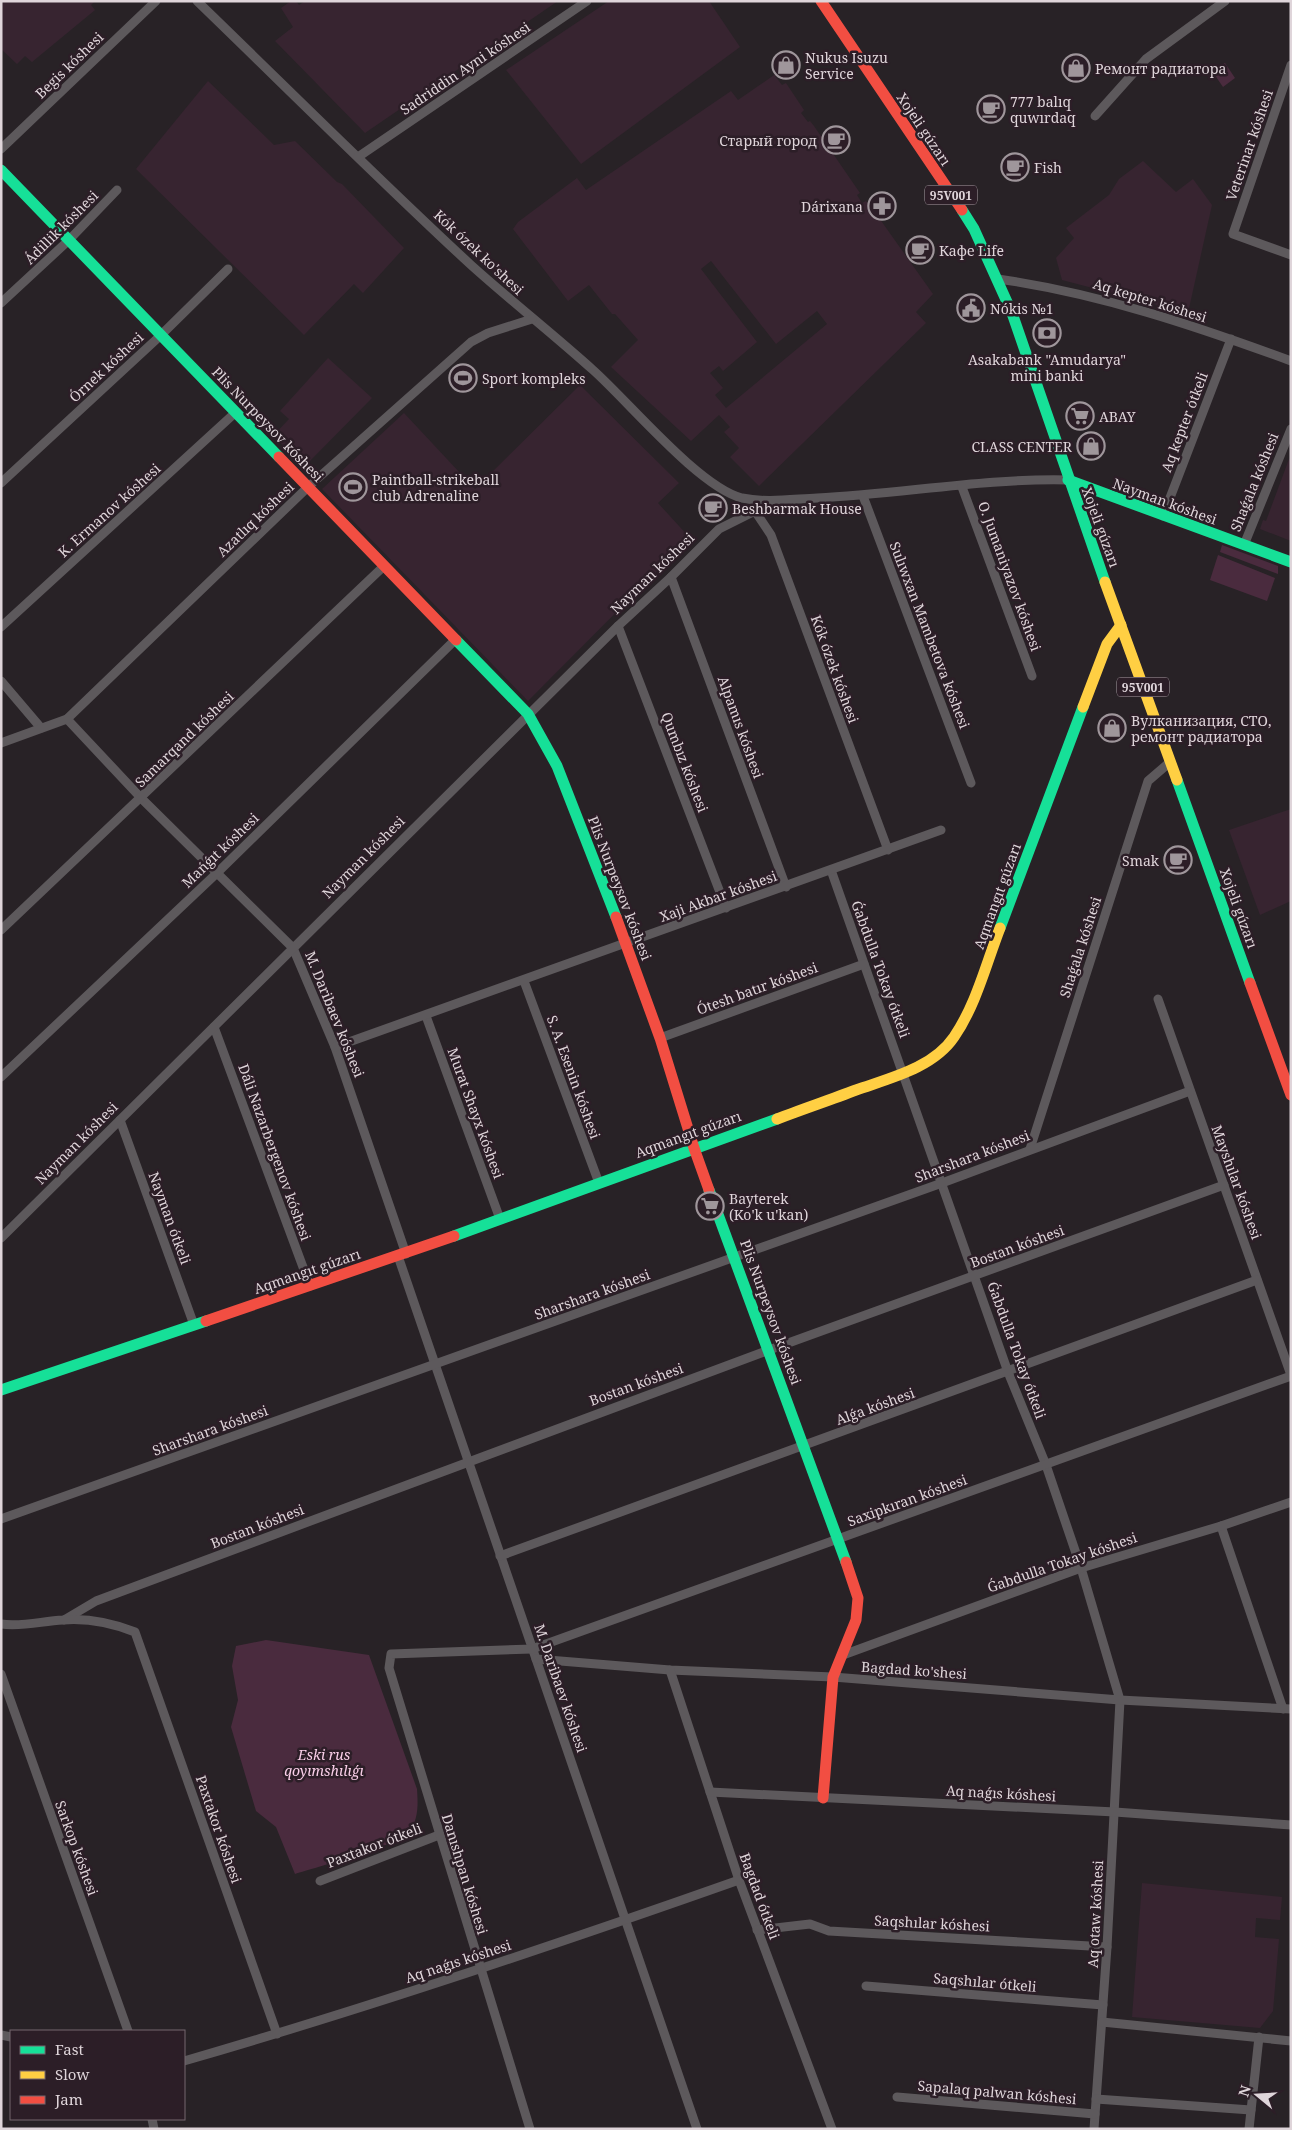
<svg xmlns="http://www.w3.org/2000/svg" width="1292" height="2130" viewBox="0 0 1292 2130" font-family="'Noto Serif',serif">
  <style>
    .built { fill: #372430; fill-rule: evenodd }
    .green { fill: #4a2b3e }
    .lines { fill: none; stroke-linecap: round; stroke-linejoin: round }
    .street { stroke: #5d595c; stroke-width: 9 }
    .fast { stroke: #16e098; stroke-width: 11 }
    .slow { stroke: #ffcf43; stroke-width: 11 }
    .jam { stroke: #f24e42; stroke-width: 11 }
    .labels { text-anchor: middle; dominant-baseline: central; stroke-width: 5; stroke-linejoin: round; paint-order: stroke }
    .shield { fill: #2c1e27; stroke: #a99ea4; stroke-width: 1 }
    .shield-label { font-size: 12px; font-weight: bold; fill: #dfd5da }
    .poi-label { font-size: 14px; fill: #dfd5da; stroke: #2c1e27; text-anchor: start }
    .street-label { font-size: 14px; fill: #dfd5da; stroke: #2c1e27 }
    .park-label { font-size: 14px; font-style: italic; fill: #facfe9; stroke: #2c1e27 }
  </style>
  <rect width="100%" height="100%" fill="#282226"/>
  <g class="built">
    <path d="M1 1H95L91 5 95 10 32 62 25 56 17 64 1 49Z"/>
    <path d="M291 1H296L299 5 305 1H558L365 133 275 41 293 27 281 8Z"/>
    <path d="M609 1H709L740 47 581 164 506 70Z"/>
    <path d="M777 73 775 76 782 85 786 83 804 110 801 113 808 122 810 121 814 126 860 193 857 195 862 203 866 201 872 208 933 294 916 312 926 323 759 486 730 457 739 448 724 432 730 427 719 415 691 441 611 367 638 340 615 314H612L589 285 568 301 513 229 518 222 577 178 586 190 731 91 738 100ZM711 261 776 344 817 311 827 324 726 408 715 395 723 388 710 373 719 366 723 371 757 342 701 269Z"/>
    <path d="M208 81 274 145 295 141 337 182 342 184 404 248 363 293 354 284 304 335 136 169Z"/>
    <path d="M1143 161 1176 192 1193 179 1212 205 1188 313 1062 280 1056 258 1074 238 1066 228 1109 195 1119 179Z"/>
    <path d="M328 358 372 398 305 466 273 436 289 419 280 411Z"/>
    <path d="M580 385 679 483 658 503 690 538 528 701 322 489 404 413 475 489Z"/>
    <path d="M1289 459H1291V541L1260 529 1263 520 1266 521Z"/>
    <path d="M1291 809V901L1260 915 1229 830Z"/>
    <path d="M1142 1883 1282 1897 1280 1920 1256 1918 1255 1937 1279 1939 1273 2011 1260 2028 1132 2017Z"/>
  </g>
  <g class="green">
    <path d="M1225 63 1235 78 1223 87 1212 71Z"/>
    <path d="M1222 545 1278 566V574L1220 552Z"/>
    <path d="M1218 555 1275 578 1267 601 1210 580Z"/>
    <path d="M266 1640 369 1655 417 1789C418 1804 419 1820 408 1833 395 1846 317 1867 295 1874L276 1827 256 1811 231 1727 238 1700 232 1666 236 1646Z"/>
  </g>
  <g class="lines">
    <g class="street">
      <path d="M197 1C288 89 378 179 471 265 511 301 553 334 593 370 629 402 699 487 742 498 766 503 793 499 817 498 901 494 985 478 1068 480"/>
      <path d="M1291 65 1233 234 1291 255"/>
      <path d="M1095 116 1146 59 1225 1"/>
      <path d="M1 149 156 1"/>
      <path d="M358 157 587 1"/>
      <path d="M998 279C1098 293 1196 326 1291 361"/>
      <path d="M1 303 69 240 117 190"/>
      <path d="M1 483 160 336 228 269"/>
      <path d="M962 487 1032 676"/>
      <path d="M863 496 971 783"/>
      <path d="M756 507 755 511 771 535 888 850"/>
      <path d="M1163 516 1231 339"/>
      <path d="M1244 545 1291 429"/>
      <path d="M671 577 786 887"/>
      <path d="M618 626 726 908"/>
      <path d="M1 627 236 412"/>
      <path d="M1 681 41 728"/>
      <path d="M67 719 142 799 293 948 335 1047 406 1254"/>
      <path d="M1 743 67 719 308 487 471 342 488 333 532 319"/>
      <path d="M831 870 1008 1372 1046 1465 1081 1568 1120 1700 1107 1947 1094 2129"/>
      <path d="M1 930 384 566"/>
      <path d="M524 981 599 1183"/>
      <path d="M1158 999 1291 1375"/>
      <path d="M426 1016 500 1219"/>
      <path d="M214 1027 310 1286"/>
      <path d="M660 1038 864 964"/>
      <path d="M335 1047 941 830"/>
      <path d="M1 1077 217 873 455 640"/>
      <path d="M120 1120 194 1325"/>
      <path d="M1030 1149 1148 781 1170 762"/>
      <path d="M1 1238 618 626 671 577 719 529 755 511"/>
      <path d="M398 1256 697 2129"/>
      <path d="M1 1519 942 1183 1190 1091"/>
      <path d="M1221 1526 1283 1709"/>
      <path d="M500 1556 1257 1280"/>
      <path d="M64 1620 96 1601 769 1350 1224 1185"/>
      <path d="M1 1624C23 1627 42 1621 63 1620 88 1618 112 1623 135 1632L277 2034"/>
      <path d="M843 1655 1081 1568 1221 1526 1291 1502"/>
      <path d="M536 1659 670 1670 833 1677 1120 1700 1291 1709"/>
      <path d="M670 1670 739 1880 832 2129"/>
      <path d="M1 1674 128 2031"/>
      <path d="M710 1792 1115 1812 1291 1825"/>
      <path d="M320 1881 439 1835"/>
      <path d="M757 1930 810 1924 829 1931 1107 1947"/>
      <path d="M866 1986 1103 2005"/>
      <path d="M1102 2022 1291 2041"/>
      <path d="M1 2035 11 2037"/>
      <path d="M184 2061C371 2007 555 1945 739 1880"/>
      <path d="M897 2097 1095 2114"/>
      <path d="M1096 2099 1251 2110"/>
      <path d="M152 2119 154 2129"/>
      <path d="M530 2129 389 1668 391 1654 532 1649 1291 1376"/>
      <path d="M1249 2129 1259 2037"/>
    </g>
    <g class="fast">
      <path d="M1 170 279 457"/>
      <path d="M962 210 974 229 1012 313 1105 582"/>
      <path d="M1068 480 1291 562"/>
      <path d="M456 640 528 714 557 766 616 917"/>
      <path d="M1177 780 1250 983"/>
      <path d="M1000 928 1083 707"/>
      <path d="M709 1190 846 1562"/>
      <path d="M454 1236 777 1119"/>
      <path d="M1 1390 206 1321"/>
    </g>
    <g class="slow">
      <path d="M1105 582 1177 780"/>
      <path d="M1083 707 1107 644 1121 625"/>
      <path d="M777 1119C803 1109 830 1100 856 1090 890 1078 933 1068 954 1037 976 1005 986 964 1000 928"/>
    </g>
    <g class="jam">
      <path d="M821 1 962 210"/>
      <path d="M279 457 456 640"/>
      <path d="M616 917 660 1038 694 1148 709 1190"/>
      <path d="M1250 983 1291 1095"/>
      <path d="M206 1321 454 1236"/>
      <path d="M823 1798 833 1677 856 1620 858 1598 846 1562"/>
    </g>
  </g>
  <defs>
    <g id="shop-ring" transform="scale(1.4375)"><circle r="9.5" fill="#2c1e27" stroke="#9f969b" stroke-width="1.5"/><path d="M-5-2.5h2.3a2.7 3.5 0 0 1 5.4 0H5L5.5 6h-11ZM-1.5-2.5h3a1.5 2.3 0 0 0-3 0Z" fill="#9f969b"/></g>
    <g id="cafe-ring" transform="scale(1.4375)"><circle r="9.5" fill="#2c1e27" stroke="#9f969b" stroke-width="1.5"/><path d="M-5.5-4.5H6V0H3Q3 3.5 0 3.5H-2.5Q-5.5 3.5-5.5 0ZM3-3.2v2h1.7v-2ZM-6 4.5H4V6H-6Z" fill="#9f969b"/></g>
    <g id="pharmacy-ring" transform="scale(1.4375)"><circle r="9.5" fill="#2c1e27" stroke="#9f969b" stroke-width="1.5"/><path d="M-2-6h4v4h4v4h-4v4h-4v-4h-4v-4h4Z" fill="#9f969b"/></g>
    <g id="civic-ring" transform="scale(1.4375)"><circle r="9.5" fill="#2c1e27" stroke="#9f969b" stroke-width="1.5"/><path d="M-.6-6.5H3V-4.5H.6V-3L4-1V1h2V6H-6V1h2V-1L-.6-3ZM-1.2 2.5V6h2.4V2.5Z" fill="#9f969b"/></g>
    <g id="bank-ring" transform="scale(1.4375)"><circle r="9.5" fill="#2c1e27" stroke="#9f969b" stroke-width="1.5"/><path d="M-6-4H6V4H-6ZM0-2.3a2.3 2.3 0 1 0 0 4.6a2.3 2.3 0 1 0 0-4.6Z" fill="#9f969b"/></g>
    <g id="stadium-ring" transform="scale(1.4375)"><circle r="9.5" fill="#2c1e27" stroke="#9f969b" stroke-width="1.5"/><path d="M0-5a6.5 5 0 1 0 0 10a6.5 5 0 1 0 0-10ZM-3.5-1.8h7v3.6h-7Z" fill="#9f969b"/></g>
    <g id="supermarket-ring" transform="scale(1.4375)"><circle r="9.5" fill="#2c1e27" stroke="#9f969b" stroke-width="1.5"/><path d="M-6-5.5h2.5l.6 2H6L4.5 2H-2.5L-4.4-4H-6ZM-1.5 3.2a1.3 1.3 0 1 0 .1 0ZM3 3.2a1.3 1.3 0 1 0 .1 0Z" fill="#9f969b"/></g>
  </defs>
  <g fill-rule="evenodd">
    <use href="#shop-ring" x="786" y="65"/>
    <use href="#shop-ring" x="1076" y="68"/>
    <use href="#cafe-ring" x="991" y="109"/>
    <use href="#cafe-ring" x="836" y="140"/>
    <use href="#cafe-ring" x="1015" y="167"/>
    <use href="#pharmacy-ring" x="882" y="206"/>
    <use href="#cafe-ring" x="920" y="250"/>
    <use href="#civic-ring" x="971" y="308"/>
    <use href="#bank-ring" x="1047" y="333"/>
    <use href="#stadium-ring" x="463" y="378"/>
    <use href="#supermarket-ring" x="1080" y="416"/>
    <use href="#shop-ring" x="1091" y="446"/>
    <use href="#stadium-ring" x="353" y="487"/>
    <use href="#cafe-ring" x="713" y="508"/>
    <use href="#shop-ring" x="1112" y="728"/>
    <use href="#cafe-ring" x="1178" y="860"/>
    <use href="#supermarket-ring" x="710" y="1206"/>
  </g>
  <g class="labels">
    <g class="shield">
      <rect x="925" y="185.5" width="52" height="19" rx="4"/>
      <rect x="1117" y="677.5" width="52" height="19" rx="4"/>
    </g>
    <g class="shield-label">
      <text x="951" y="195">95V001</text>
      <text x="1143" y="687">95V001</text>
    </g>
    <g class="poi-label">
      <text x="805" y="57">Nukus Isuzu<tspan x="805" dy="16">Service</tspan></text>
      <text x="1095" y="68">Ремонт радиатора</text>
      <text x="1010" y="101">777 balıq<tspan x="1010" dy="16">quwırdaq</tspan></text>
      <text x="817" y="140" text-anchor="end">Старый город</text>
      <text x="1034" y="167">Fish</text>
      <text x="863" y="206" text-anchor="end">Dárixana</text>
      <text x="939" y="250">Кафе Life</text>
      <text x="990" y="308">Nókis №1</text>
      <text x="1047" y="359" text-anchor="middle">Asakabank "Amudarya"<tspan x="1047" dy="16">mini banki</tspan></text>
      <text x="482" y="378">Sport kompleks</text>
      <text x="1099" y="416">ABAY</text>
      <text x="1072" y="446" text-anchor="end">CLASS CENTER</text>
      <text x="372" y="479">Paintball-strikeball<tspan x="372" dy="16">club Adrenaline</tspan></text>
      <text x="732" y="508">Beshbarmak House</text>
      <text x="1131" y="720">Вулканизация, СТО,<tspan x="1131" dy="16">ремонт радиатора</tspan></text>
      <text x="1159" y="860" text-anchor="end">Smak</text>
      <text x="729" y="1198">Bayterek<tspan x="729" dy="16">(Ko'k u'kan)</tspan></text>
    </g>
    <g class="street-label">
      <text transform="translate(69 65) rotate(-44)">Begis kóshesi</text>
      <text transform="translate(465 68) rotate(-34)">Sadriddin Ayni kóshesi</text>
      <text transform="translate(924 129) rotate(56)">Xojeli gúzarı</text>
      <text transform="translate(1249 145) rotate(-71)">Veterinar kóshesi</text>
      <text transform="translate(61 227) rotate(-45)">Ádillik kóshesi</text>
      <text transform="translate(479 252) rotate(43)">Kók ózek ko'shesi</text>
      <text transform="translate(1150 300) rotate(17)">Aq kepter kóshesi</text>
      <text transform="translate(106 367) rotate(-43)">Órnek kóshesi</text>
      <text transform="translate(1184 422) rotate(-69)">Aq kepter ótkeli</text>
      <text transform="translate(268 424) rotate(46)">Plis Nurpeysov kóshesi</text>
      <text transform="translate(1254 482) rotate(-68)">Shaǵala kóshesi</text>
      <text transform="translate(1165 501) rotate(20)">Nayman kóshesi</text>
      <text transform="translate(109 510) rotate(-42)">K. Ermanov kóshesi</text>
      <text transform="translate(255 519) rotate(-44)">Azatlıq kóshesi</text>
      <text transform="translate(1101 527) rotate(70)">Xojeli gúzarı</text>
      <text transform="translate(652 573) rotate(-44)">Nayman kóshesi</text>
      <text transform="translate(1010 576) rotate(70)">O. Jumaniyazov kóshesi</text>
      <text transform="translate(930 635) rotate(69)">Sulıwxan Mambetova kóshesi</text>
      <text transform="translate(835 669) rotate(70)">Kók ózek kóshesi</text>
      <text transform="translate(741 727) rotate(70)">Alpamıs kóshesi</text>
      <text transform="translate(184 739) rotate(-44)">Samarqand kóshesi</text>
      <text transform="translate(685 762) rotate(69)">Qumbız kóshesi</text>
      <text transform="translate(220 850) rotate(-44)">Mańǵıt kóshesi</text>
      <text transform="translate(363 857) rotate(-45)">Nayman kóshesi</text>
      <text transform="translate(620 888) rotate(69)">Plis Nurpeysov kóshesi</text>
      <text transform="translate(718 896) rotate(-20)">Xaji Akbar kóshesi</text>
      <text transform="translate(997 896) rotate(-70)">Aqmangıt gúzarı</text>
      <text transform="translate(1239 908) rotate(70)">Xojeli gúzarı</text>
      <text transform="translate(1080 947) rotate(-72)">Shaǵala kóshesi</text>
      <text transform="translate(881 969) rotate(70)">Ǵabdulla Tokay ótkeli</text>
      <text transform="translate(757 988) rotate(-20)">Ótesh batır kóshesi</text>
      <text transform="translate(335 1014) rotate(68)">M. Daribaev kóshesi</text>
      <text transform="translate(574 1077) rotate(70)">S. A. Esenin kóshesi</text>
      <text transform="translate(476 1113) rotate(70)">Murat Shayx kóshesi</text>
      <text transform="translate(688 1134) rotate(-20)">Aqmangıt gúzarı</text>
      <text transform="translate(76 1143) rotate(-45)">Nayman kóshesi</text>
      <text transform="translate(275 1152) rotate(70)">Dáli Nazarbergenov kóshesi</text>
      <text transform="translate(972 1156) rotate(-21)">Sharshara kóshesi</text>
      <text transform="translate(1237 1182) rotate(70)">Mayshılar kóshesi</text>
      <text transform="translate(170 1218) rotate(70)">Nayman ótkeli</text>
      <text transform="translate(1017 1246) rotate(-20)">Bostan kóshesi</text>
      <text transform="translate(307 1271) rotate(-19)">Aqmangıt gúzarı</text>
      <text transform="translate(592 1294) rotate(-20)">Sharshara kóshesi</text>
      <text transform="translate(771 1312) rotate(70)">Plis Nurpeysov kóshesi</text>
      <text transform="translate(1017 1350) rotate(70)">Ǵabdulla Tokay ótkeli</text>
      <text transform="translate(636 1384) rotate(-20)">Bostan kóshesi</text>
      <text transform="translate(875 1406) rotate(-20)">Alǵa kóshesi</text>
      <text transform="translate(210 1430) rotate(-20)">Sharshara kóshesi</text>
      <text transform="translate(907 1500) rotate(-20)">Saxipkıran kóshesi</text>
      <text transform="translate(257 1526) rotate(-21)">Bostan kóshesi</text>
      <text transform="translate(1062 1562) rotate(-19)">Ǵabdulla Tokay kóshesi</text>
      <text transform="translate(914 1670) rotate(4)">Bagdad ko'shesi</text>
      <text transform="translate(561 1688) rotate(71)">M. Daribaev kóshesi</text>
      <text transform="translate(1001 1793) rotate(3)">Aq naǵıs kóshesi</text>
      <text transform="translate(219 1829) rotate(71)">Paxtakor kóshesi</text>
      <text transform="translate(374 1845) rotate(-21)">Paxtakor ótkeli</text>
      <text transform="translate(77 1848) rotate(70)">Sarkop kóshesi</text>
      <text transform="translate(465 1874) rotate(73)">Danıshpan kóshesi</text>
      <text transform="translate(760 1896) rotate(70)">Bagdad ótkeli</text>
      <text transform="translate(1095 1914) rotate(-87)">Aq otaw kóshesi</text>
      <text transform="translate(932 1923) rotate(3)">Saqshılar kóshesi</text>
      <text transform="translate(458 1961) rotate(-18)">Aq naǵıs kóshesi</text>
      <text transform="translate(985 1982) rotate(5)">Saqshılar ótkeli</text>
      <text transform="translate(997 2092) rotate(5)">Sapalaq palwan kóshesi</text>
    </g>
    <g class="park-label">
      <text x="324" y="1754">Eski rus<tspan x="324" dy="16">qoyımshılıǵı</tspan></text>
    </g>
  </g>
  <rect width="1292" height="2130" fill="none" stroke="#dfd5da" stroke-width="5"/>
  <rect x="10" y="2030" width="175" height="90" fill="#2c1e27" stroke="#74676f"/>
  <rect x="20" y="2046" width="25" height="8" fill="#16e098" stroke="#74676f"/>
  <text x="55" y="2055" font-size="15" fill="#dfd5da">Fast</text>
  <rect x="20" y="2071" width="25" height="8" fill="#ffcf43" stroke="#74676f"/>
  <text x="55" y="2080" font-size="15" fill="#dfd5da">Slow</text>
  <rect x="20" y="2096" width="25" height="8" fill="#f24e42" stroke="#74676f"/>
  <text x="55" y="2105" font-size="15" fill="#dfd5da">Jam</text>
  <g transform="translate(1257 2095) rotate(288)" stroke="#2c1e27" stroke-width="4" paint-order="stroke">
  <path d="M0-4L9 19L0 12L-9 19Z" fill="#dfd5da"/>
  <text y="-8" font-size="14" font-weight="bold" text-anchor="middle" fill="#dfd5da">N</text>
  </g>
</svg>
